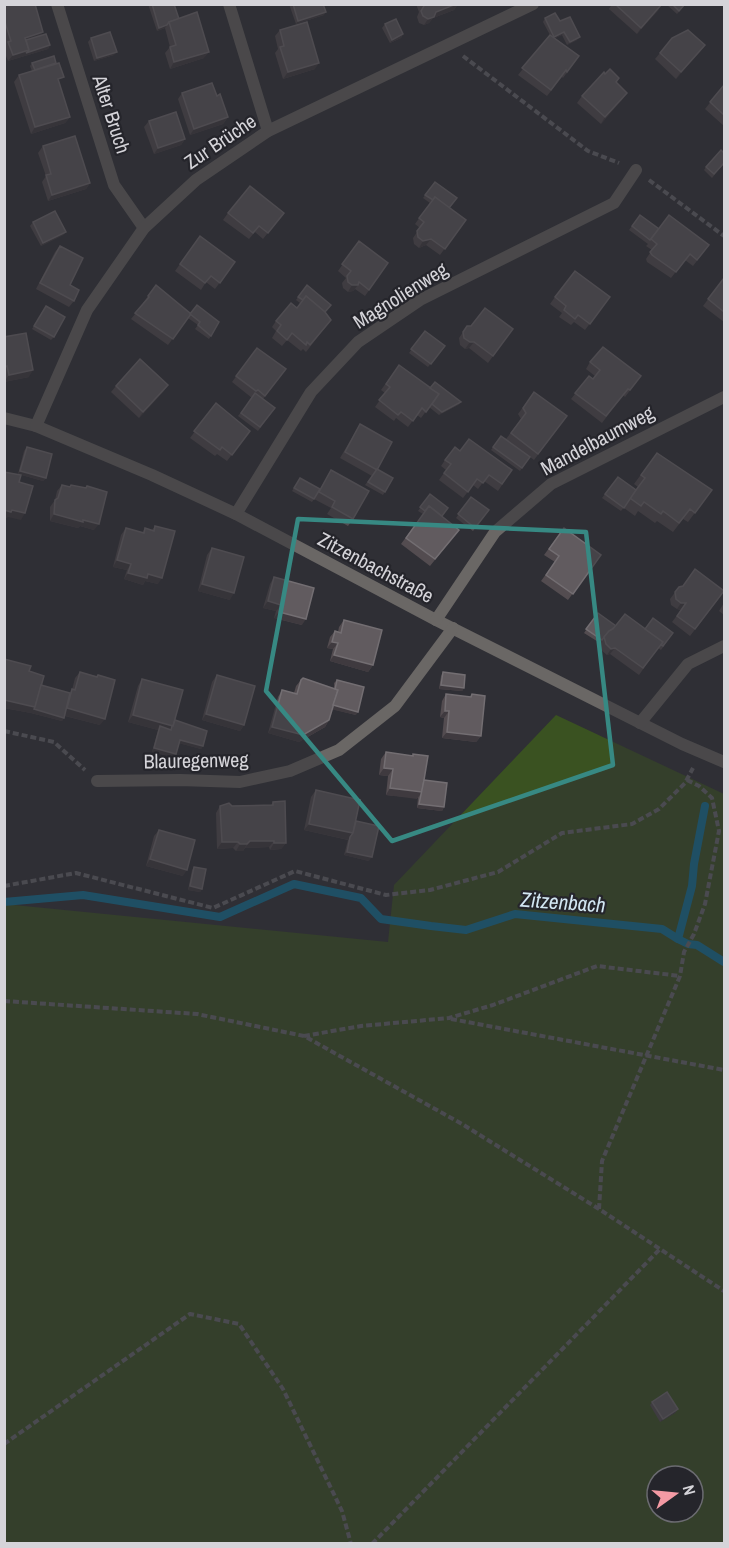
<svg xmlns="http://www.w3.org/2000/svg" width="729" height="1548" viewBox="0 0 729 1548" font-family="'Archivo Narrow',sans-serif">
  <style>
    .green { fill: #3a5221; fill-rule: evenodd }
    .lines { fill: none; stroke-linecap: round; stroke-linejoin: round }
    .stream { stroke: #0d769e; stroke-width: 8 }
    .path { stroke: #6c6b71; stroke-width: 4; stroke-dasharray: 6 3; stroke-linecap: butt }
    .street { stroke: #6a6765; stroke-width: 12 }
    .wall { fill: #534c50 }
    .shaded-wall { fill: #3f3a3f }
    .building { fill: #615b5f; stroke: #736e72; stroke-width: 1.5 }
    .marked { fill: none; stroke: #378983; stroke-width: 4.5; stroke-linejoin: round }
    .labels { text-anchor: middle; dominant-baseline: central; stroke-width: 4.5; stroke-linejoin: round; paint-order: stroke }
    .street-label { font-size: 20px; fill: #d5d4d9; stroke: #25252b }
    .water-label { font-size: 21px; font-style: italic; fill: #d2e6f2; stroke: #25252b }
  </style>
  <rect width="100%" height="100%" fill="#2f2f35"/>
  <path class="green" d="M556 715 724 794V1543H5L4 904 388 942 394 885ZM657 1476H693V1512H657Z"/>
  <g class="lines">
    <g class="stream">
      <path d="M4 902 83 895 220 917 294 884 361 898 381 919 431 926 466 930 515 914 662 929 678 939 692 886 694 864 705 806"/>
      <path d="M678 939 688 944 697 945 724 962"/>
    </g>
    <g class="path">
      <path d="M463 56 588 151 619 163"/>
      <path d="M649 180 724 236"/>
      <path d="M4 731 54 742 85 770"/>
      <path d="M4 886 76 873 213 908 295 871 386 895 430 890 498 872 562 833 632 824 659 809 685 783 693 768"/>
      <path d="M4 1001 197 1014 304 1036 462 1124 599 1209 724 1291"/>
      <path d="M451 1019 724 1070"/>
      <path d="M304 1036 361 1026 449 1018 493 1005 597 966 680 976"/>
      <path d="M599 1209 602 1161 680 976 684 952 694 934 705 904 719 831 712 798 699 786 687 780"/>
      <path d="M4 1444 190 1314 239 1324 283 1389 342 1511 351 1544"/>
      <path d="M372 1544 660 1249"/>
    </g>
    <g class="street">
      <path d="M57 4 114 185 144 228"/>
      <path d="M229 4 268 131"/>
      <path d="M4 418 36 426 152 475 236 514 436 620 682 744 724 762"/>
      <path d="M36 426 87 310 144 228 196 180 268 131 533 4"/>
      <path d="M236 514 311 392 358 342 420 300 614 203 636 170"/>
      <path d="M436 620 495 532 551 484 724 397"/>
      <path d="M640 723 688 664 724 646"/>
      <path d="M97 781 180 780 240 782 290 771 339 750 395 706 453 628"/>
    </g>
  </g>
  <g class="wall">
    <path d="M4 4 41 35 50 45 48 49 8 61 4 51V47L6 45 4 41Z"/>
    <path d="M148 4H174L179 19 204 58 170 69 165 53 170 47 165 28 157 31Z"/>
    <path d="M289 4H323L324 15 296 24Z"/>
    <path d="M416 4H458L454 10 433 18 429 23 424 25 419 23 417 17 419 12Z"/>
    <path d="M612 4H662L637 34 609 9Z"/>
    <path d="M666 4H686L677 14Z"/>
    <path d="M545 18 560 21 577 40 567 45 562 35 555 38 579 56 563 78 562 77 547 96 518 75 550 35 543 22Z"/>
    <path d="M385 24 403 34 401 38 390 43 382 28Z"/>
    <path d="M280 30 315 69 283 79 275 53 278 49 275 36Z"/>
    <path d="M91 38 114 55 94 61 88 42Z"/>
    <path d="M705 45 676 79 655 59 660 53Z"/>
    <path d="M32 63 59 83 70 117 65 123 31 134 14 82 19 75 32 71 30 66Z"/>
    <path d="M616 82 627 93 601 124 577 103 582 96Z"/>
    <path d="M724 85V126L705 109Z"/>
    <path d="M182 93 217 96 228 117 223 124 190 135 178 99Z"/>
    <path d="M149 121 185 139 181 145 154 154 144 127Z"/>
    <path d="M43 146 90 183 86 189 48 201 42 182 46 176 38 153Z"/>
    <path d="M724 163 712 178 704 170 706 167Z"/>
    <path d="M435 182 449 208 466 220 440 255 426 245 419 248 414 244 413 238 420 228 415 224 430 203 423 198Z"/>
    <path d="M228 213 279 219 263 239 255 232 249 239 223 220Z"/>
    <path d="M640 215 659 229 709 245 693 266 685 260 671 278 647 262 646 259 652 250 646 246 648 244 629 230Z"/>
    <path d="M33 222 66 232 63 235 41 246 30 226Z"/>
    <path d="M200 236 235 262 215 289 206 282 201 290 175 271Z"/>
    <path d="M359 241 388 263 365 296 355 289 353 291 348 292 343 288 342 283 346 278 338 271Z"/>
    <path d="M60 246 74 301 69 307 36 289 55 252Z"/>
    <path d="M724 278V322L703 306Z"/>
    <path d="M156 285 190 314 219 322 209 339 195 329 198 325 188 318 168 345 131 319 144 303H143Z"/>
    <path d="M307 285 331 320 306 352 303 349 301 351 287 340 282 346 272 338 276 331 272 327 276 321 297 308 300 303 296 300Z"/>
    <path d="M555 297H610L585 330 574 322 571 325 559 317 562 313 550 304Z"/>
    <path d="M46 306 54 337 51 340 32 329Z"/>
    <path d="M467 326 513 329 488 363 469 348 465 349 460 345 459 338Z"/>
    <path d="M425 331 445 346 428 367 409 353Z"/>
    <path d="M4 337 29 377 4 382Z"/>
    <path d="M257 348 286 369 263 399 275 408 258 431 238 416 253 397 252 398 232 382Z"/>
    <path d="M590 362 641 376 625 397 623 395 602 423 571 399 589 376 593 379 595 376 586 369Z"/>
    <path d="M399 365 430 388 461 402 458 405 439 415 429 407 430 406 421 418 417 415 408 427 396 418 394 421 375 407 385 393 381 390Z"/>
    <path d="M168 385 163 392 139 418 111 392 116 386Z"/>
    <path d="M534 392 567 416 534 460 530 457 520 471 491 450 501 436 506 439 521 419 518 414Z"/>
    <path d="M216 403 250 431 227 461 217 454 215 456 190 438Z"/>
    <path d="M360 424 377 469 393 478 383 495 365 485 372 476 340 458Z"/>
    <path d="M27 447 46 478 43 481 18 474 24 451Z"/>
    <path d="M460 451 512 470 498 491 484 481 478 489 473 485 463 498 439 480 446 470 441 466 445 460Z"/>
    <path d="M657 453 712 490 688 522 683 519 673 532 657 521 655 523 638 511 635 516 624 508 629 501 621 511 602 498 618 477 634 493 638 487 634 484Z"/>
    <path d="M331 470 353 519 348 526 327 514 331 508 314 499 312 502 292 491 300 478 320 489Z"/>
    <path d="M62 485 70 487 71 485 86 488 87 486 94 530 80 526 78 528 50 521V507L55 500 57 491Z"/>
    <path d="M430 494 442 516 459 530 430 566 401 544 423 514 418 511Z"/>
    <path d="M471 497 489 510 473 531 456 518Z"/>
    <path d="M155 526 158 584 145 581 143 585 124 579 127 570 113 567 121 535 126 528 142 533 145 528 152 530Z"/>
    <path d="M564 528 601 555 568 600 541 581 555 562 544 555Z"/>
    <path d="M212 548 230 600 198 591 207 555Z"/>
    <path d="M274 577 302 625 274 618 276 611 263 608 270 584Z"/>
    <path d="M679 587 720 597 690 636 672 622 681 610 677 609 671 605 670 599Z"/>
    <path d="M724 603V615L719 611Z"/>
    <path d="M598 613 616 626 645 629 673 633 661 650 658 648 639 675 610 654 607 655 601 650 600 643 584 633Z"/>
    <path d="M344 620 373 665 368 672 330 661 333 649 327 648 330 637 335 631 338 632 339 627Z"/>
    <path d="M4 659 29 671 41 685 70 693 72 690 75 678 80 672 96 676 98 675 100 725 65 716 62 721 31 713 4 708Z"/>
    <path d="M443 672 464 688 462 691 439 689 441 676Z"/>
    <path d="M217 675 244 725 240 731 202 720 212 682Z"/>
    <path d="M142 679 175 720 203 746 201 749 179 743 174 757 152 752 158 730 128 722 138 686Z"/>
    <path d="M301 680 334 688V683L337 680 356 715 332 709 329 720 325 727 299 742 268 733 278 697 282 690 294 693 296 686Z"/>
    <path d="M446 694 470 697 472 694 481 736 476 742 442 738 444 718 440 717 442 701Z"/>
    <path d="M386 752 412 756 413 754 424 780 444 807 442 811 417 808 418 798 386 795 388 776 379 775 381 759Z"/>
    <path d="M316 790 356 821 369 861 344 855 348 840 304 830 311 797Z"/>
    <path d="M273 802 286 843 281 849 270 850 269 847 245 848 243 851H236L233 848 217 849 216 813 220 806 271 805Z"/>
    <path d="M159 830 183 876 146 866 154 836Z"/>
    <path d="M194 867 202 889 200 892 188 890 192 870Z"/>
    <path d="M652 1402 678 1409 675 1413 660 1422 650 1405Z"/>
  </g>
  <g class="shaded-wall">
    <path d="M456 4H458L454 10 433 18 429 23 424 25 428 19 436 12Z"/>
    <path d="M662 4 658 11 637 34 641 28Z"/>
    <path d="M326 12 324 15 296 24 298 21Z"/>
    <path d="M167 25 165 28 157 31 159 28Z"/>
    <path d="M43 32 39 39 24 43 25 38Z"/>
    <path d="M564 32 562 35 552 40 554 37Z"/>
    <path d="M403 34 401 38 390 43 392 40Z"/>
    <path d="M580 37 577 40 567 45 570 42Z"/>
    <path d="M50 45 48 49 8 61 13 55 29 50Z"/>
    <path d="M705 45 700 52 676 79 681 72Z"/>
    <path d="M117 52 114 55 94 61 97 58Z"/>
    <path d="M209 52 204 58 170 69 174 62Z"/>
    <path d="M319 63 315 69 283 79 288 72Z"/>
    <path d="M627 93 623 99 601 124 605 117Z"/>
    <path d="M70 117 65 123 31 134 35 127Z"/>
    <path d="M228 117 223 124 190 135 194 129Z"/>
    <path d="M185 139 181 145 154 154 158 148Z"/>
    <path d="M90 183 86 189 48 201 52 195Z"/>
    <path d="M66 232 63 235 41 246 43 243Z"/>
    <path d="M431 239 426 245 419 248 423 241Z"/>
    <path d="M352 285H358L353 291 348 292Z"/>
    <path d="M470 342H474L469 348 465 349Z"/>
    <path d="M33 370 29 377 4 382 9 375Z"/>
    <path d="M168 385 163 392 139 418 143 412Z"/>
    <path d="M461 402 458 405 439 415 442 412Z"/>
    <path d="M20 471 46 478 43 481 18 474Z"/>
    <path d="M4 510H12L25 513 21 520 8 517 7 518H4Z"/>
    <path d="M54 514 83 520 99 524 94 530 80 526 78 528 50 521Z"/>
    <path d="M117 560 131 564 127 570 113 567Z"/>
    <path d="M128 573 148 574 162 578 158 584 145 581 143 585 124 579Z"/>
    <path d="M202 584 234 593 230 600 198 591Z"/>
    <path d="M268 601 281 605 276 611 263 608Z"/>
    <path d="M681 603H686L681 610 677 609Z"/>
    <path d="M279 612 306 619 302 625 274 618Z"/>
    <path d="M332 642 338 643 333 649 327 648Z"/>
    <path d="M615 648 610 654 607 655 611 649Z"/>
    <path d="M334 655 373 665 368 672 330 661Z"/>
    <path d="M441 685 464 688 462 691 439 689Z"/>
    <path d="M4 700 35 707 64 718 62 721 31 713 4 708Z"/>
    <path d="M332 705 358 712 356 715 330 709Z"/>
    <path d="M67 708 105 719 100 725 62 715Z"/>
    <path d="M445 711H449L444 718 440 717Z"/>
    <path d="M206 714 244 725 240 731 202 720Z"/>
    <path d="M133 715 173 726 169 733 160 726 158 730 128 722Z"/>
    <path d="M329 720 325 727 299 742 268 733 272 727Z"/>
    <path d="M447 732 481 736 476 742 442 738Z"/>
    <path d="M180 740 203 746 201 749 178 743Z"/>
    <path d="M154 748 176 754 174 757 152 752Z"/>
    <path d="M384 768 393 769 388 776 379 775Z"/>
    <path d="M390 788 422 792 417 799 386 795Z"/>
    <path d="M419 804 444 807 442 811 417 808Z"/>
    <path d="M309 824 353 833 349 840 304 830Z"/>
    <path d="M250 841H274L269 847 245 848Z"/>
    <path d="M222 842H238L233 848 217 849Z"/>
    <path d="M274 843H286L281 849 270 850Z"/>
    <path d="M240 844H247L243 851H236Z"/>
    <path d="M347 852 372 857 369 861 344 855Z"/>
    <path d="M150 859 187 870 183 876 146 866Z"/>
    <path d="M190 886 202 889 200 892 188 890Z"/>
    <path d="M678 1409 675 1413 660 1422 663 1419Z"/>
  </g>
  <g class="building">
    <path d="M4 4H35L43 32 25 38 29 50 13 55 8 42 11 41 4 19Z"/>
    <path d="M152 4H174L179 19 169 22 167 25 159 28Z"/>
    <path d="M293 4H323L326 12 298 21Z"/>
    <path d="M423 4H456L436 12 434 17 428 19 423 16 421 11 424 6Z"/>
    <path d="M615 4H662L641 28Z"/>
    <path d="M672 4H685L679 11Z"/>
    <path d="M197 12 209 52 174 62 170 47 176 45 169 22Z"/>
    <path d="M555 13 560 21 570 17 580 37 570 42 564 32 554 37 545 18Z"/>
    <path d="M396 19 403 34 392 40 385 24Z"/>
    <path d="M307 22 319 63 288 72 280 47 284 46 280 30Z"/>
    <path d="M688 30 705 45 681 72 660 53 672 38Z"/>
    <path d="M110 32 117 52 97 58 91 38Z"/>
    <path d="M46 34 50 45 26 53 29 50 26 40Z"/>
    <path d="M550 35 579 56 567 72 566 70 551 90 522 68Z"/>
    <path d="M54 56 56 63 35 70 32 63Z"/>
    <path d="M59 63 64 77 58 79 70 117 35 127 19 75Z"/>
    <path d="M610 69 619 78 616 82 627 93 605 117 582 96 604 72 605 74Z"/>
    <path d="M212 83 217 96 220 94 228 117 194 129 182 93Z"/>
    <path d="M724 85V115L710 102Z"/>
    <path d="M176 112 185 139 158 148 149 121Z"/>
    <path d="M75 136 90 183 52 195 46 175 51 174 43 146Z"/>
    <path d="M721 150 724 153V163L714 174 706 167Z"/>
    <path d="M435 182 457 198 449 208 435 197 433 200 425 195Z"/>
    <path d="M250 186 284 213 268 233 259 226 253 233 228 213Z"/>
    <path d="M435 197 466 220 445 249 431 239 423 241 418 237 417 231 424 222 419 218Z"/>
    <path d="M55 211 66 232 43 243 33 222Z"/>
    <path d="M640 215 659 229 650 240 632 226Z"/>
    <path d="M669 215 709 245 697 260 690 254 676 272 652 255 650 252 657 244 651 239Z"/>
    <path d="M200 236 235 262 220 283 211 276 205 283 180 264Z"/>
    <path d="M359 241 388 263 369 290 359 282 358 285H352L348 282 347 276 351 271 342 264Z"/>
    <path d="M60 246 83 258 70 285 79 290 74 301 40 283Z"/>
    <path d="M575 271 610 297 590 324 578 315 575 319 564 310 566 306 555 297Z"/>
    <path d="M724 278V312L708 299Z"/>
    <path d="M156 285 191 314 173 339 135 313 149 297 148 296Z"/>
    <path d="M307 285 331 305 325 312 306 296 303 300 298 297Z"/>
    <path d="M306 296 325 312 331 320 310 345 307 342 306 345 292 333 287 340 277 331 281 325 276 321 291 303 297 308Z"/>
    <path d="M197 305 219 322 211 336 198 325 200 322 190 314Z"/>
    <path d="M46 306 65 317 54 337 34 326Z"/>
    <path d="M485 308 513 329 493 356 474 342H470L464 338 463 332 467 326H471Z"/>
    <path d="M425 331 445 346 431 364 411 349Z"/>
    <path d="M26 333 33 370 9 375 7 366 4 367V337Z"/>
    <path d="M603 347 641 376 630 390 628 389 606 416 575 393 589 376 593 379 600 370 590 362Z"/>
    <path d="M257 348 286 369 265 396 258 390 256 391 236 376Z"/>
    <path d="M140 359 168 385 143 412 116 386Z"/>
    <path d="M399 365 439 394 426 412 422 408 413 421 401 412 398 415 379 400 390 387 386 384Z"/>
    <path d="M435 382 461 402 442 412 432 404 439 394 430 388Z"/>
    <path d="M534 392 567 416 538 454 511 433 526 413 523 408Z"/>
    <path d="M255 393 275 408 260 427 241 413Z"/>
    <path d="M216 403 250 431 232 455 222 447 220 450 194 431Z"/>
    <path d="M360 424 392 442 377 470 345 452Z"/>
    <path d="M501 436 530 457 522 468 493 447Z"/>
    <path d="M469 439 512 470 502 484 489 475 483 483 477 479 468 492 444 473 451 464 445 460 455 447 460 451Z"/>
    <path d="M27 447 52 454 46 478 20 471Z"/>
    <path d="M657 453 712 490 695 513 690 509 679 523 663 511 661 514 644 502 641 506 630 498 645 478 641 475Z"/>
    <path d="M377 469 393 478 385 492 368 482Z"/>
    <path d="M331 470 369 491 353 519 332 507 335 501 319 492Z"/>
    <path d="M4 472 21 475 19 482 33 486 25 513 12 510 11 512 4 510Z"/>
    <path d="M618 477 636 490 624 508 605 494Z"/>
    <path d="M300 478 320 489 314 499 294 488Z"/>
    <path d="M62 485 70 487 71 485 86 488 87 486 107 492 99 524 83 520V522L54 514 55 500 58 498Z"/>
    <path d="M430 494 448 508 442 516 429 506 425 511 420 507Z"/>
    <path d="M471 497 489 510 475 528 458 514Z"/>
    <path d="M429 506 459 530 435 559 406 538Z"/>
    <path d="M155 526 175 531 162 578 148 574 147 578 128 573 131 564 117 560 126 528 144 533 145 528 154 531Z"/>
    <path d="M564 528 601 555 573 594 546 575 559 556 549 549Z"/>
    <path d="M212 548 244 557 234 593 202 584Z"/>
    <path d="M695 569 724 591 695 629 677 616 686 603H681L676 599 675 592 679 587 683 586Z"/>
    <path d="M274 577 314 588 306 619 279 612 281 605 268 601Z"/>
    <path d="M598 613 616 626 612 629 609 631 602 640 586 629Z"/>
    <path d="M625 614 663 642 643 668 615 648 611 649 606 644 604 637 609 631 613 629Z"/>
    <path d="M653 618 673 633 663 646 661 645 663 642 645 629Z"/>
    <path d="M344 620 382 630 373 665 334 655 338 643 332 642 335 631 341 633Z"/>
    <path d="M4 659 31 666 29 671 44 676 35 707 4 700Z"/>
    <path d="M80 672 97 677 98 675 115 680 105 719 67 708 72 689 75 690Z"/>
    <path d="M443 672 465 675 464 688 441 685Z"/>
    <path d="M217 675 255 686 244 725 206 714Z"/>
    <path d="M303 678 338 690 329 720 303 735 272 727 282 690 297 694 301 680Z"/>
    <path d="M142 679 183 690 173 726 133 715Z"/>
    <path d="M337 680 364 687 358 712 333 705 338 690 335 689Z"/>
    <path d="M41 685 70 693 64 718 34 709 35 707Z"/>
    <path d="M446 694 471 697 472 694 485 696 481 736 447 732 449 711H445Z"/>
    <path d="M175 720 207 731 203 746 180 740 176 754 154 748 160 726 171 730 172 726H173Z"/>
    <path d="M386 752 413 756V754L428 756 422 792 390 788 393 769 384 768Z"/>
    <path d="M424 780 447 783 444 807 419 804Z"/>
    <path d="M316 790 360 800 353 833 309 824Z"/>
    <path d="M285 801 286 843H274V841H250L247 844H240L238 842H222L220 806 229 803 232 806 273 805V802Z"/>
    <path d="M356 821 379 826 372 857 347 852 350 837 353 833Z"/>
    <path d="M159 830 195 840 187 870 150 859Z"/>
    <path d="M194 867 206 869 202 889 190 886Z"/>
    <path d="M667 1392 678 1409 663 1419 652 1402Z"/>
  </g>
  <path d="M0 0H729V1548H0ZM298 519 586 532 613 765 392 841 266 691Z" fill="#2f2f35" fill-opacity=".55" fill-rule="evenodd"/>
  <path class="marked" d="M298 519 586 532 613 765 392 841 266 691Z"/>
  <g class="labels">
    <g class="street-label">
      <text transform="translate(112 114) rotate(72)">Alter Bruch</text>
      <text transform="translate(220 141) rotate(-34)">Zur Brüche</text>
      <text transform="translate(400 295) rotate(-32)">Magnolienweg</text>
      <text transform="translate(597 440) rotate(-28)">Mandelbaumweg</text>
      <text transform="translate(376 567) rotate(28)">Zitzenbachstraße</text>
      <text transform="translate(196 760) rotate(-1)">Blauregenweg</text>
    </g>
    <g class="water-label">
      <text transform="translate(563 902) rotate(4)">Zitzenbach</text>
    </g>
  </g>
  <rect width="729" height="1548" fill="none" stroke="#d5d4d9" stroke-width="12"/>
  <g transform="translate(675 1494) rotate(75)"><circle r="28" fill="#25252b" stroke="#6b6b71" stroke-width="1.5"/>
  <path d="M0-4.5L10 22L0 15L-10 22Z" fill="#f49aa4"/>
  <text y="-9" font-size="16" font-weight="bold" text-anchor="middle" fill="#d5d4d9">N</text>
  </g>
</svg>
